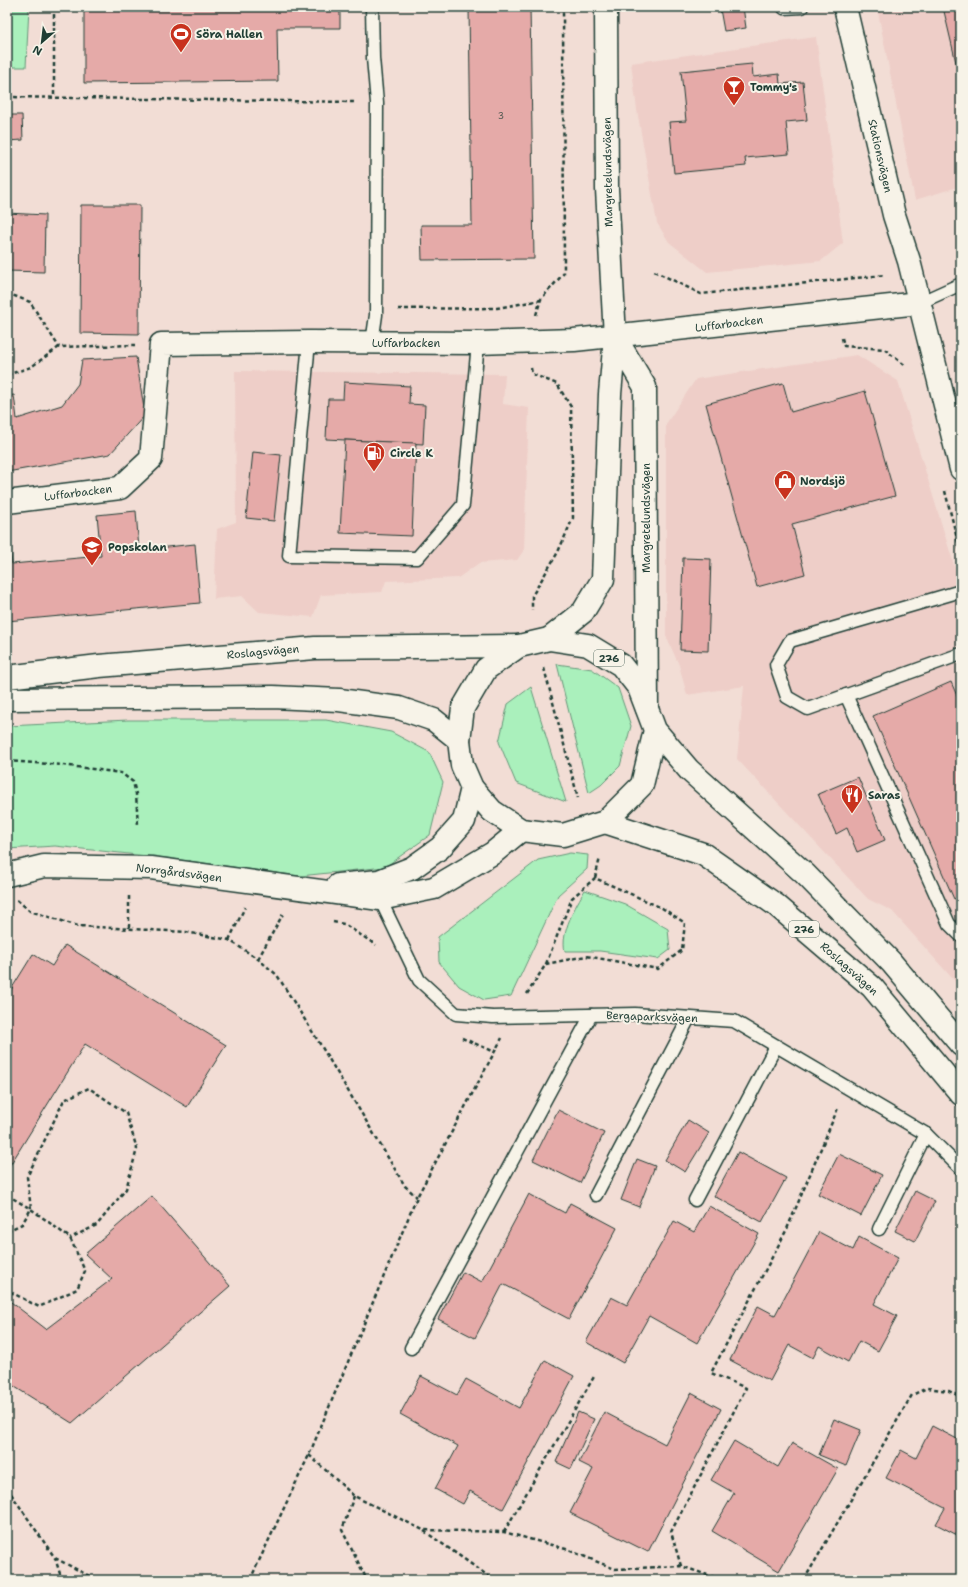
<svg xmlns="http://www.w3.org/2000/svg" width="968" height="1587" viewBox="0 0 968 1587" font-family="'Shantell Sans',sans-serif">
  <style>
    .built { fill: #eecec8 }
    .green { fill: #aaf0bc; stroke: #649678 }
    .building { fill: #e5aaa8; stroke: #1f3d34 }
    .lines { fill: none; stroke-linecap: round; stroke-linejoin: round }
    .lane-casing { stroke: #1f3d34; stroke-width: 15 }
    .street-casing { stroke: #1f3d34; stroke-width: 25 }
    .secondary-casing { stroke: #1f3d34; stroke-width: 25 }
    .primary-casing { stroke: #1f3d34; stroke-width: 25 }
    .path { stroke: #1f3d34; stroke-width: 2.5; stroke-dasharray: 4 3; stroke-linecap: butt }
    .lane { stroke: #f7f3e8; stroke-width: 12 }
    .street { stroke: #f7f3e8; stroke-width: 22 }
    .secondary { stroke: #f7f3e8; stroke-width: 22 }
    .primary { stroke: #f7f3e8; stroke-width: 22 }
    .labels { text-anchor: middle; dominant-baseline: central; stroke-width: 4; stroke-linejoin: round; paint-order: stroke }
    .number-label { font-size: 9px; fill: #505851 }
    .shield { fill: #f7f3e8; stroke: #60746a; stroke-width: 1 }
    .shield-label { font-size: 10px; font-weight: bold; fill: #1f3d34 }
    .poi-label { font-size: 11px; font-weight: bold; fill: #1f3d34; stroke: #f7f3e8; text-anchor: start }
    .street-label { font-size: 11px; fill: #1f3d34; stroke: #f7f3e8 }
  </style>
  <rect width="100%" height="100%" fill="#f2ddd5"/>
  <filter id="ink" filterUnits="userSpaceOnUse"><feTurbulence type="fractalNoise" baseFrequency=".025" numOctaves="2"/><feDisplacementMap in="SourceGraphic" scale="8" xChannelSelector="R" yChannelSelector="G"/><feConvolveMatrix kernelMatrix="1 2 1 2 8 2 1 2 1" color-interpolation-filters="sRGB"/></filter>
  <g filter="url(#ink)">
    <g class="built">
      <path d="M877 7H961V186L915 200Z"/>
      <path d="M816 37 843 243 821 261 707 272 669 242 657 223 637 110 631 63Z"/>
      <path d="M857 355 898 381 961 588V988L892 911 868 899 737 759 744 686 687 695 679 665 666 636V424L696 379Z"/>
      <path d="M235 371 505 374 503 404 529 408 524 550 517 560 479 563 458 578 386 581 382 592 321 595 313 617 259 612 242 596 214 599 217 529 236 522Z"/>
    </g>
    <g class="green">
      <path d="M7 7H29L26 67H7Z"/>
      <path d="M557 664 592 669 618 688 631 726 620 766 601 785 589 793Z"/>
      <path d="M531 687 566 802 516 783 499 742 508 704Z"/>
      <path d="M128 720H326L391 732 429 752 443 782 430 835 385 867 300 876 166 858 55 846 7 849V726Z"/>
      <path d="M570 853 588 855 587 869 558 895 511 996 484 1000 459 986 439 962 438 937 538 860Z"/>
      <path d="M585 890 625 904 668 929 670 950 658 959 600 951H565C560 933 576 905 585 890Z"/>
    </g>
    <g class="building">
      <path d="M84 7H340V28H277L278 81 84 83Z"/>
      <path d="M469 7H530L534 259 422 260 421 225H472Z"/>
      <path d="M735 7H743L746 28 724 31 720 9Z"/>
      <path d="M943 7H961V84Z"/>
      <path d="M752 64 753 77 779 74 780 84 803 82 807 120 786 122 789 154 745 158 746 166 674 173 669 122 686 121 681 71Z"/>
      <path d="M7 115H22L23 140 7 141Z"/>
      <path d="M81 205H140L139 334 80 333Z"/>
      <path d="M7 213 45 215 44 272 7 271Z"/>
      <path d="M136 357 145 415 110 454 7 472V396L14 395 17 419 62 405 78 384 82 360Z"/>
      <path d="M344 382 410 386 409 404 425 405 423 444 326 439 328 399H343Z"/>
      <path d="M783 383 791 412 865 391 895 496 792 524 805 574 757 587 706 404Z"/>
      <path d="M345 440 416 443 412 536 340 533Z"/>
      <path d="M253 452 281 455 274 521 246 518Z"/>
      <path d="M136 511 139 550 195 544 200 603 7 621V521L12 564 101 556 97 515Z"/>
      <path d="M683 558 711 559 708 651 680 650Z"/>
      <path d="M951 682 961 705V896L954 899 873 716Z"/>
      <path d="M858 777 885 840 857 852 847 828 836 834 818 794Z"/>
      <path d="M65 945 226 1045 187 1107 85 1044 7 1170V996L33 954 52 966Z"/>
      <path d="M558 1110 604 1133 580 1183 533 1160Z"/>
      <path d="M688 1120 709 1133 685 1172 665 1160Z"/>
      <path d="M738 1152 786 1178 762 1222 714 1196Z"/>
      <path d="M839 1154 882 1175 861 1216 818 1194Z"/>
      <path d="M637 1159 655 1166 639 1207 621 1200Z"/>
      <path d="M915 1191 935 1201 915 1241 895 1231Z"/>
      <path d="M529 1194 565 1213 570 1203 617 1228 569 1319 503 1284 475 1338 438 1319 463 1272 482 1282Z"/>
      <path d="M152 1196 230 1286 72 1423 7 1382V1299L46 1329 112 1279 85 1254Z"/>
      <path d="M709 1206 759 1234 697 1343 649 1316 623 1363 586 1342 611 1297 627 1305 674 1221 694 1232Z"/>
      <path d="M819 1232 853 1250 859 1237 898 1258 874 1304 897 1316 878 1351 859 1341 848 1362 819 1346 813 1358 789 1345 770 1381 730 1360 758 1306 775 1315Z"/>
      <path d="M545 1360 574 1376 503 1509 470 1491 463 1504 435 1489 458 1446 400 1414 421 1376 457 1395 466 1379 519 1408Z"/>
      <path d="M691 1393 721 1409 648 1552 570 1513 593 1469 579 1462 604 1412 665 1444Z"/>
      <path d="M578 1412 594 1419 571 1469 556 1462Z"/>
      <path d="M834 1419 861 1430 846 1466 819 1455Z"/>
      <path d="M932 1426 961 1441V1537L936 1524 945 1508 886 1478 901 1450 916 1458Z"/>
      <path d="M734 1441 778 1467 792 1443 838 1469 779 1571 712 1531 734 1493 711 1480Z"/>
    </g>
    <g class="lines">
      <g class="lane-casing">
        <g id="lane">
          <path d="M372 7 373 58 377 103 376 315 372 343"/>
          <path d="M784 8 802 7"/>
          <path d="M919 303 961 284"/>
          <path d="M309 342 289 556 417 558 463 505 478 343"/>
          <path d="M961 591 790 641 776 665 787 697 808 709 961 654"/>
          <path d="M846 695 949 924 961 936"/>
          <path d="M380 894V899L419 980 456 1014 493 1017 635 1014 734 1021 926 1134 961 1169"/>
          <path d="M596 1195 689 1018"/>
          <path d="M695 1200 776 1046"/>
          <path d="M879 1229 926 1134"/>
          <path d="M411 1348 591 1015"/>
        </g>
      </g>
      <g class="street-casing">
        <g id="street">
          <path d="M845 7 894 215 909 261 961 469"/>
          <path d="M615 337 645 387 647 708"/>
          <path d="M7 502 120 488 151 459 161 344 309 342 478 343 574 340 919 303"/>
          <path d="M549 639 583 612 603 579 610 394 615 337 607 189 606 7"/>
          <path d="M7 875 44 866 151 868 380 899 434 888 493 853 521 830"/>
          <path d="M338 885 379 881 412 868 440 848 464 821 472 788"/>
        </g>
      </g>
      <g class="secondary-casing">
        <g id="secondary">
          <path d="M7 677 99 666 315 648 519 646"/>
          <path d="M7 699 273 697 339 700 399 708 434 720 459 740"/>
        </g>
      </g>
      <g class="primary-casing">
        <g id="primary">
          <path d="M655 730 642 785 605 822 563 835 521 830 492 811 472 788 462 765 459 740 463 708 486 669 519 646 549 639 588 645 621 665 639 688 655 730 689 770 805 874 891 962 961 1045"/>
          <path d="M605 822 703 854 776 905 872 987 961 1094"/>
        </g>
      </g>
      <g class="path">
        <path d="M54 7V97"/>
        <path d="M7 97 354 102"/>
        <path d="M654 271 701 294 885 275"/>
        <path d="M7 293 30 302 59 347"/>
        <path d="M398 309 497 308 541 300"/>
        <path d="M536 315 541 299 564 273 563 7"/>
        <path d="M842 338 844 346 884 349 906 366"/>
        <path d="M531 368 532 374 557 384 571 407 573 518 558 552 532 596V610"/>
        <path d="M7 375 31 367 59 347 135 345"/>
        <path d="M945 491 961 554"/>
        <path d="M544 668 578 798"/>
        <path d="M7 761 63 765 121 773 133 782 136 794 138 825"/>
        <path d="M129 896V929"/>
        <path d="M17 900 30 911 78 926 186 932 229 940 258 959 277 975 320 1044 405 1186 417 1197"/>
        <path d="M333 922 344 924 376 945"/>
        <path d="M229 940 245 907"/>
        <path d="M258 959 283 914"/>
        <path d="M546 964 572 898 595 878"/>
        <path d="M527 994 546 964 586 956 658 969 682 950 685 923 662 908 595 878 600 858"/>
        <path d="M462 1038 495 1052"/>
        <path d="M7 1195 31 1209 70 1238 85 1271 77 1289 39 1307 7 1290"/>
        <path d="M7 1231 22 1224 31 1209 27 1177 64 1100 89 1088 126 1113 137 1149 126 1189 97 1225 70 1238"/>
        <path d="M309 1455 354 1496 423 1530 504 1532 566 1549 615 1569 681 1566 722 1580"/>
        <path d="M7 1488 55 1558 62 1580"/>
        <path d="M354 1496 342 1530 367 1580"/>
        <path d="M424 1531 494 1580"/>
        <path d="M504 1532 595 1375"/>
        <path d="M55 1558 97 1580"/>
        <path d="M681 1566 671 1532 746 1388 711 1373 787 1229 838 1108"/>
        <path d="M250 1580 309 1455 417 1197 502 1038"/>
        <path d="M772 1580H782"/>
        <path d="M804 1580 912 1395 927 1388 949 1391 961 1397"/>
      </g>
      <use href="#lane" class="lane"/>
      <use href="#street" class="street"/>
      <use href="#secondary" class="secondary"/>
      <use href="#primary" class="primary"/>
    </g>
  </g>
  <defs>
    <g id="stadium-pin" transform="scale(1.15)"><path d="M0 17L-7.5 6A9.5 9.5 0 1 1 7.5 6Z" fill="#c8321e" stroke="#f7f3e8"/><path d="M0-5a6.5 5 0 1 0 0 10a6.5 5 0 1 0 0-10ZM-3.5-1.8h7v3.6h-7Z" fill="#fff"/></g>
    <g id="bar-pin" transform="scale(1.15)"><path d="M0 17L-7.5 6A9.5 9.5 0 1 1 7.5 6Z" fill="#c8321e" stroke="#f7f3e8"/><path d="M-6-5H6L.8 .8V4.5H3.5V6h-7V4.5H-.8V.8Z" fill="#fff"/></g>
    <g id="fuel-pin" transform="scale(1.15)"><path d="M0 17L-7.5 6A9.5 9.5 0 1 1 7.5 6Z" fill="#c8321e" stroke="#f7f3e8"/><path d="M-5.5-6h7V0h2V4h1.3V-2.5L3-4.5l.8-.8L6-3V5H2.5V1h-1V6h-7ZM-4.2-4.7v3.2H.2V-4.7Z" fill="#fff"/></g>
    <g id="shop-pin" transform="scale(1.15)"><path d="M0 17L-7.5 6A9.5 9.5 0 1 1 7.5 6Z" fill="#c8321e" stroke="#f7f3e8"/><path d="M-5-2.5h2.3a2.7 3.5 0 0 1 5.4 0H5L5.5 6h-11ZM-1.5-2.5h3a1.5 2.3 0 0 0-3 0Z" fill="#fff"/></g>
    <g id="school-pin" transform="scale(1.15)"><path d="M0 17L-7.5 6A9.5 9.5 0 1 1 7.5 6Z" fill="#c8321e" stroke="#f7f3e8"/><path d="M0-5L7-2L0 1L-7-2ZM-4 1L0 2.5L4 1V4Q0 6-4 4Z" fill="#fff"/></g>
    <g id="restaurant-pin" transform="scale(1.15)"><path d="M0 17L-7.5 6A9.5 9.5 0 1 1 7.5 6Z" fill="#c8321e" stroke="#f7f3e8"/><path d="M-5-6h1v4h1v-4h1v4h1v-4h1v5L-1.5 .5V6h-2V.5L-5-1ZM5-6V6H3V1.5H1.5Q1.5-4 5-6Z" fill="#fff"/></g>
  </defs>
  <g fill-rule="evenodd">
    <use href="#stadium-pin" x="181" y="34"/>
    <use href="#bar-pin" x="734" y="87"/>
    <use href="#fuel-pin" x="374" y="453"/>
    <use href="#shop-pin" x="785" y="481"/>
    <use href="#school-pin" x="92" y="547"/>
    <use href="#restaurant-pin" x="852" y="795"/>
  </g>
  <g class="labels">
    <g class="number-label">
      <text x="501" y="116">3</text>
    </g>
    <g class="shield">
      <rect x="594" y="650" width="30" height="16" rx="3"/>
      <rect x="789" y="921" width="30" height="16" rx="3"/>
    </g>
    <g class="shield-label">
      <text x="609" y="658">276</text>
      <text x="804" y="929">276</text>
    </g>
    <g class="poi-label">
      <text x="196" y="34">Söra Hallen</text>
      <text x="750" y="87">Tommy's</text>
      <text x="390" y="453">Circle K</text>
      <text x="800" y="481">Nordsjö</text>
      <text x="108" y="547">Popskolan</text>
      <text x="868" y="795">Saras</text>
    </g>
    <g class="street-label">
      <text transform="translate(880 156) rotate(77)">Stationsvägen</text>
      <text transform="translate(608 172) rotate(-91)">Margretelundsvägen</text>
      <text transform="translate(729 324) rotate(-7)">Luffarbacken</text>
      <text x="406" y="343">Luffarbacken</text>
      <text transform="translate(78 493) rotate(-7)">Luffarbacken</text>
      <text transform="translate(646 518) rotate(-90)">Margretelundsvägen</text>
      <text transform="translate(263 652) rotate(-5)">Roslagsvägen</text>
      <text transform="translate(179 873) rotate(7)">Norrgårdsvägen</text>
      <text transform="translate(849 969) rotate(42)">Roslagsvägen</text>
      <text transform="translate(652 1017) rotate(2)">Bergaparksvägen</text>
    </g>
  </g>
  <rect width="968" height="1587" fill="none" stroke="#f7f3e8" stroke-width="24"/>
  <rect x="12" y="12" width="944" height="1563" fill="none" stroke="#1f3d34" stroke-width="1.5" filter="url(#ink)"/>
  <g transform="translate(42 42) rotate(208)" stroke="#f7f3e8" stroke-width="3" paint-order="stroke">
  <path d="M0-3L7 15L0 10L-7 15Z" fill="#1f3d34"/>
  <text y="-6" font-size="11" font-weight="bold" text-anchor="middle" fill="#1f3d34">N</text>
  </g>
</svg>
